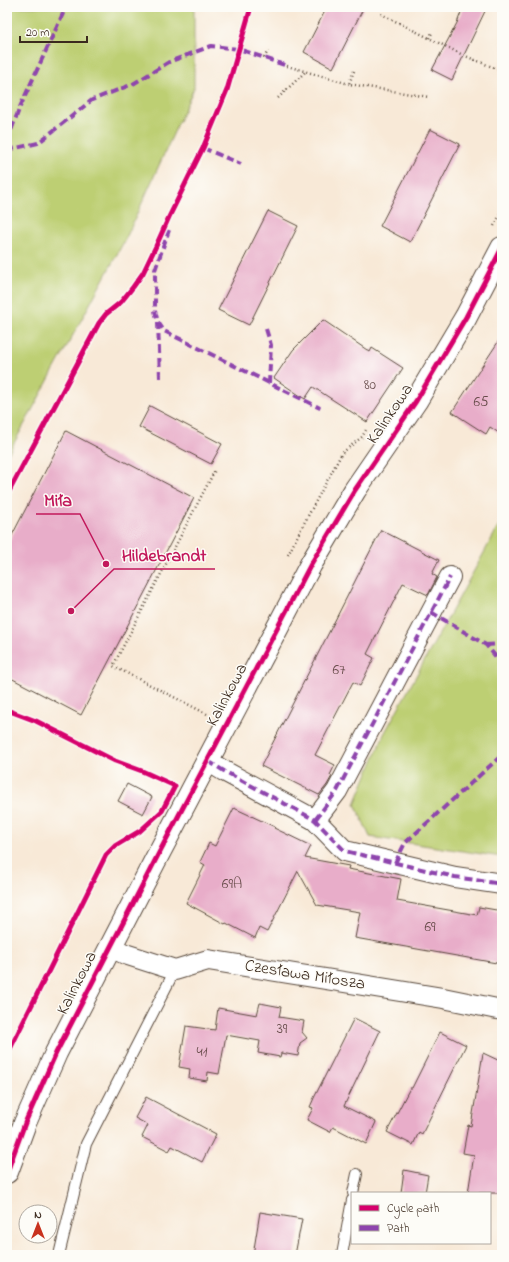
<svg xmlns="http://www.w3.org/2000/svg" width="509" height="1262" viewBox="0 0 509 1262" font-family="'Indie Flower',sans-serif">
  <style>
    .green { fill: #bdcf73; stroke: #7c7c48 }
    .building { fill: #e8adc9 }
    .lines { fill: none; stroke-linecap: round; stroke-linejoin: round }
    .service-casing { stroke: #57473a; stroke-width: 12 }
    .minor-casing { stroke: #57473a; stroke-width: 22 }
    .tertiary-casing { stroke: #57473a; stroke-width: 24 }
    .path { stroke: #57473a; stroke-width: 2.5; stroke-dasharray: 1 3; stroke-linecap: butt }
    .service { stroke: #fff; stroke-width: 10 }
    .minor { stroke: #fff; stroke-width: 20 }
    .tertiary { stroke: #fff; stroke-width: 22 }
    .quiet { stroke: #8e44ad; stroke-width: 4; stroke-dasharray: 8 4; stroke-linecap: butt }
    .cycleway-casing { stroke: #fdfcf7; stroke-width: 8 }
    .cycleway { stroke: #d6006c; stroke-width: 5 }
    .labels { text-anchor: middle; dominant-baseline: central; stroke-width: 3; stroke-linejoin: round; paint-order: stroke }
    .number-label { font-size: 15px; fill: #664b49 }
    .street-label { font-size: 17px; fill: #3b2a1e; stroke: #fdfcf7 }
    .leader { fill: none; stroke: #c2185b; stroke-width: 1.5 }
    .callout-dot { fill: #c2185b; stroke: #fdfcf7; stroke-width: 1.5 }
    .callout-label { font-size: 18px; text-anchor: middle; font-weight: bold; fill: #c2185b; stroke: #fdfcf7; stroke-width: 3; stroke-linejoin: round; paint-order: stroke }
  </style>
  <rect width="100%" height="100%" fill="#fdfcf7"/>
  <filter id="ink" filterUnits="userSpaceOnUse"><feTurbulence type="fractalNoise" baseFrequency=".025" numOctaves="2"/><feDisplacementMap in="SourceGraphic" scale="8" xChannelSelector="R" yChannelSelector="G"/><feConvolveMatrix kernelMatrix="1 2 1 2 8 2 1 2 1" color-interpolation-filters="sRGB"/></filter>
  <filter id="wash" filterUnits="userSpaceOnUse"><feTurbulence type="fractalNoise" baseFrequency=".012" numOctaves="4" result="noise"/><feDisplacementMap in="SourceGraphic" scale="16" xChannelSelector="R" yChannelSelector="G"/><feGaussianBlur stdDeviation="0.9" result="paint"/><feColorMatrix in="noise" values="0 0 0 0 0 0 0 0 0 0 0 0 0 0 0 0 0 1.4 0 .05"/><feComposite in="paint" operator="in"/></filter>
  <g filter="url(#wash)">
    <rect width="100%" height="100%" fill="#f8e9d7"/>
    <g class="green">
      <path d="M7 7H194V88L127 236 7 456Z"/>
      <path d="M502 520V857L370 837 355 804 384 734Z"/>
    </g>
    <g id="blocks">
      <g class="building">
        <path d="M327 7H364L333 68 304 52Z"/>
        <path d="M463 7H487L452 80 432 70 457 23Z"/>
        <path d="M430 129 460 144 410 242 380 226Z"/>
        <path d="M268 211 298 226 249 325 218 310Z"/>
        <path d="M323 320 370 352 372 348 403 368 367 422 313 387 305 399 274 378 293 350Z"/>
        <path d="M502 336V435L490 427 486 434 452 412Z"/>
        <path d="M150 406 222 444 211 464 139 427Z"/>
        <path d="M66 431 194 498 81 715 7 676V545Z"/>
        <path d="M381 530 439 560 432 574 437 577 428 595 403 583 367 654 374 658 360 686 353 682 315 755 335 765 330 775 332 776 327 785 319 795 261 766Z"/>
        <path d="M127 784 152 797 143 814 118 801Z"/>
        <path d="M234 808 275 827 274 828 311 846 305 858 349 866 348 869 401 879 397 901 477 915 479 907 502 911V964L355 938 360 912 317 905 298 871 267 932 259 928 255 938 226 923 225 924 186 903 205 865 200 862 209 843 215 846Z"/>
        <path d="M260 1003 281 1007 279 1017 304 1021 302 1032 307 1038 300 1043 298 1056 281 1053 280 1057 258 1053 260 1041 226 1035 219 1074 208 1072 207 1081 189 1078 190 1069 179 1067 186 1026 215 1030 218 1008 257 1015Z"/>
        <path d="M354 1018 380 1031 344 1106 376 1122 366 1144 333 1127 330 1132 307 1120 313 1108 310 1107 314 1098Z"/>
        <path d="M440 1032 466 1045 422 1134 419 1132 413 1145 387 1132 410 1088H412Z"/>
        <path d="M483 1053 502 1062V1193H468L474 1155 463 1153 468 1125 471 1126Z"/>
        <path d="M146 1097 216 1134 202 1162 172 1146 169 1151 142 1137 148 1125 135 1118Z"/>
        <path d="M404 1170 428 1175 425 1193H401Z"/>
        <path d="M260 1212 302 1219 295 1255H253Z"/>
      </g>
    </g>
  </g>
  <g filter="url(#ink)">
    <use href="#blocks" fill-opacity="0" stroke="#57473a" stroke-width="1"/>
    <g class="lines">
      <g class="service-casing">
        <g id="service">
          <path d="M353 1193 357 1174"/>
          <path d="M59 1255 86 1144 175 970"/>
          <path d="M342 1255 352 1200"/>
        </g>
      </g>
      <g class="minor-casing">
        <g id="minor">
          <path d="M208 761 224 771 315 820 345 851 455 877 502 884"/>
          <path d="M315 820 337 791 450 577"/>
          <path d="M111 947 125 954 175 970 208 960 443 998 502 1010"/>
        </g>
      </g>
      <g class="tertiary-casing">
        <path id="tertiary" d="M7 1172 25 1123 56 1053 159 853 311 564 355 490 416 401 466 317 502 248"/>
      </g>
      <g class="path">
        <path d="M381 14 463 55 502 71"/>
        <path d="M429 38 432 33"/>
        <path d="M264 58 268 51"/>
        <path d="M287 66 349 84"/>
        <path d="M354 71 349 84 429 97"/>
        <path d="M278 98 305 72"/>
        <path d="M494 226 502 211"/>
        <path d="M288 555 302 527 342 453 362 437 366 430"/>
        <path d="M207 714 113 666 215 470"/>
      </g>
      <use href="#service" class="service"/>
      <use href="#minor" class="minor"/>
      <use href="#tertiary" class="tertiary"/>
      <g class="quiet">
        <path d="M7 141 20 107 66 7"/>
        <path d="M203 148 241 164"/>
        <path d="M7 150 38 143 92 100 133 84 169 62 211 46 239 49 287 66"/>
        <path d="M158 322 164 331 320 408"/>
        <path d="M266 329 271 345 269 383"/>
        <path d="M160 378 158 322 155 311V270L169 230"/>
        <path d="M431 612 486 645 502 664"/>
        <path d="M486 645 502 644"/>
        <path d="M208 761 224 771 315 820 345 851 455 877 502 884"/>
        <path d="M315 820 337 791 450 577"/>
        <path d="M395 863 405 843 502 755"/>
      </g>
      <g class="cycleway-casing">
        <g id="cycleway">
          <path d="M7 495 99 323 106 314 121 302 133 287 143 273 156 246 169 217 203 148 227 90 251 7"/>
          <path d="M7 710 36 721 115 761 142 771 175 786 162 811 140 831 115 846 106 855 7 1055"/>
          <path d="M7 1172 25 1123 56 1053 159 853 311 564 355 490 416 401 466 317 502 248"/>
        </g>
      </g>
      <use href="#cycleway" class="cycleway"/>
    </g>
  </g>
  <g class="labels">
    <g class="number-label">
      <text x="370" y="385">80</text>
      <text x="481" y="402">65</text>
      <text x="339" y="670">67</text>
      <text x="232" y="884">69A</text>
      <text x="430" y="927">69</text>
      <text x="282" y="1029">39</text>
      <text x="202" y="1052">41</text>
    </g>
    <g class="street-label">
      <text transform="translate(390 414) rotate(-56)">Kalinkowa</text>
      <text transform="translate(227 695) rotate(-62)">Kalinkowa</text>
      <text transform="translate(305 975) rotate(9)">Czesława Miłosza</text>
      <text transform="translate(77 983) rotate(-63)">Kalinkowa</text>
    </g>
  </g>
  <path class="leader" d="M106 564L80 514H36M71 611L114 569H215"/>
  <g class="callout-dot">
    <circle cx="106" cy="564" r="4"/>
    <circle cx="71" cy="611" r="4"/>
  </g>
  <g class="callout-label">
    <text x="58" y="506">Miła</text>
    <text x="164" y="561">Hildebrandt</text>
  </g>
  <rect width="509" height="1262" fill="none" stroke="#fdfcf7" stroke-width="24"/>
  <rect x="351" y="1192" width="140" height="52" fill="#fdfcf7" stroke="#afa8a0"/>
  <rect x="359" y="1205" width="20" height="6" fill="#d6006c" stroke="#afa8a0"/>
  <text x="387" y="1212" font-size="12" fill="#3b2a1e">Cycle path</text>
  <rect x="359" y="1225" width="20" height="6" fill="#8e44ad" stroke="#afa8a0"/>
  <text x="387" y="1232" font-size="12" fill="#3b2a1e">Path</text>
  <g transform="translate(38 1224)"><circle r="19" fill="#fdfcf7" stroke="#afa8a0"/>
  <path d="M0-3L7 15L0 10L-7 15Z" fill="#c8321e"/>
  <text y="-6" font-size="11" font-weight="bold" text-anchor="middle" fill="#3b2a1e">N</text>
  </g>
  <path d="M20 36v6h67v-6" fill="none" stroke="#3b2a1e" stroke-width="2"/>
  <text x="26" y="36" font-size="12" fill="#3b2a1e" stroke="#fdfcf7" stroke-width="3" paint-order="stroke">20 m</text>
</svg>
